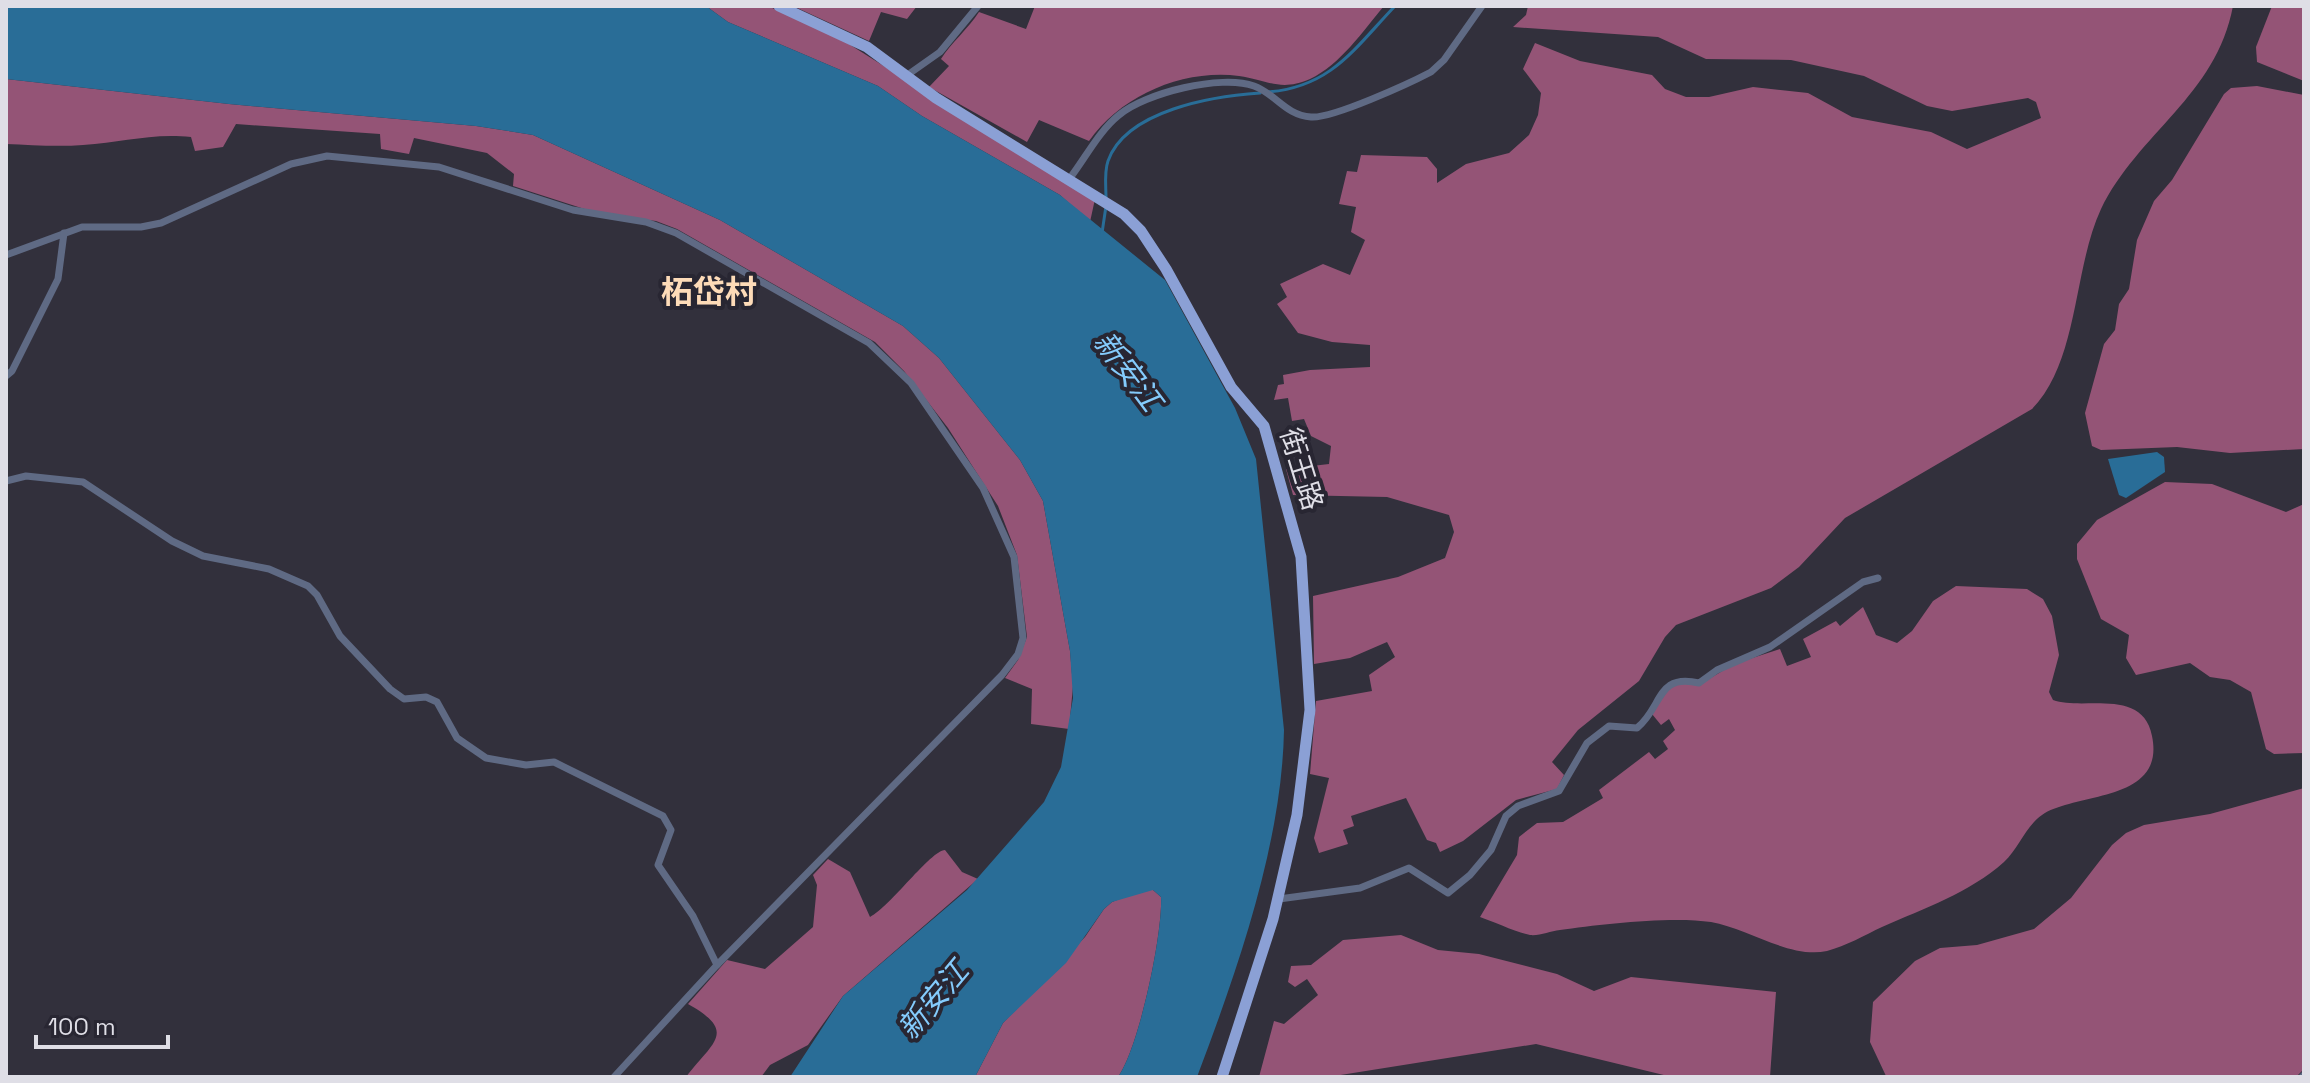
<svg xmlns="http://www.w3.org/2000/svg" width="2310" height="1083" viewBox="0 0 2310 1083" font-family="'Space Grotesk','Noto Sans SC',sans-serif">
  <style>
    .forest { fill: #945476 }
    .water { fill: #296d97 }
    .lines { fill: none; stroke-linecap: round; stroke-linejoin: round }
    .stream { stroke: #296d97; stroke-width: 3 }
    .minor { stroke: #5f6a84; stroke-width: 7 }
    .primary { stroke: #8ba0d5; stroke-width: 11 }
    .labels { text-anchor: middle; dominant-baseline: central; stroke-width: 8; stroke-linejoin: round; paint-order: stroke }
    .street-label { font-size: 28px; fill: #dfdee6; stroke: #282632 }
    .water-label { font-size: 30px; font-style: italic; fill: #84cbfc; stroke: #282632 }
    .quarter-label { font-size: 32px; font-weight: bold; fill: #fddbb8; stroke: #282632 }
  </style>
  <rect width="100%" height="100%" fill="#32303c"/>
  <g class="forest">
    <path d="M706 6H768L844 41 1095 199 1090 222 1060 195 922 116 878 86 728 22Z"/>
    <path d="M793 6H917L907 19 881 12 869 41Z"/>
    <path d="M1035 6H1384C1363 31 1340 65 1310 79 1280 92 1268 80 1239 76 1183 69 1122 95 1089 141L1039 120 1027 142 929 87 949 66 941 59C951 43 968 29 979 12L1026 29Z"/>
    <path d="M1528 6H2233C2216 96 2138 133 2101 209 2073 269 2079 361 2032 409L1845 518 1799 567 1771 588 1676 625 1665 637 1639 681 1578 730 1552 762 1564 775 1557 789 1516 800 1463 841 1440 852 1436 843 1427 840 1406 798 1351 816 1354 826 1343 830 1348 844 1319 853 1314 838 1329 778 1310 774 1316 701 1372 691 1369 675 1395 657 1387 642 1350 658 1314 664 1313 596 1398 577 1445 558 1454 532 1449 515 1387 497 1293 495 1286 469 1329 464 1331 446 1311 436 1304 419 1292 421 1288 398 1274 400 1278 385 1284 384 1283 375 1310 370 1370 367V345L1332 342 1298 333 1277 304 1287 297 1280 284 1323 264 1350 275 1365 240 1351 232 1356 207 1339 204 1347 171 1357 172 1361 155 1427 157 1437 169V183L1466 164 1509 153 1529 135 1538 115 1541 93 1523 69 1535 43 1580 61 1652 75 1665 89 1686 97H1709L1753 87 1808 93 1852 117 1931 132 1967 149 2041 118 2036 102 2028 98 1952 111 1927 106 1864 76 1791 60 1706 59 1658 37 1513 27 1526 15Z"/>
    <path d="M2272 6H2304V81L2257 62 2256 47Z"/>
    <path d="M6 79 229 104 476 126 533 135 720 220 903 326 939 358 1020 460 1043 501 1070 651 1073 686 1069 729 1031 724 1032 689 1005 678 1018 660 1027 637 1017 555 998 506 948 428 904 371 875 342 677 229 656 221 600 214 513 186 514 174 487 153 414 138 409 154 381 149 380 134 236 124 223 147 195 151 191 137C149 133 122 143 83 145 58 147 31 145 6 144Z"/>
    <path d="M2257 86 2304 95V449L2230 453 2177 447 2101 450 2092 446 2085 413 2104 344 2115 330 2119 304 2129 289 2137 240 2154 201 2172 180 2224 94 2231 88Z"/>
    <path d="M2165 482 2212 484 2286 512 2304 504V753L2274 754 2266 749 2251 692 2230 680 2210 677 2190 663 2136 675 2126 658 2129 635 2101 619 2077 559V544L2097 520Z"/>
    <path d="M1956 586 2027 589 2043 599 2052 616 2059 655 2049 692 2053 700C2082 711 2143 687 2152 736 2166 803 2075 792 2042 815 2025 827 2019 848 2004 862 1969 893 1925 908 1882 927 1865 935 1846 946 1827 951 1790 959 1747 928 1711 922 1673 916 1599 924 1560 930 1550 931 1540 936 1530 935 1518 933 1492 921 1480 917L1517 855 1519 837 1537 823 1563 822 1603 798 1599 790 1649 752 1655 759 1668 749 1663 741 1675 730 1669 719 1661 725 1652 714 1662 695 1675 683 1699 685 1734 664 1780 649 1787 666 1811 657 1803 639 1836 621 1840 626 1863 607 1876 635 1897 643 1912 631 1933 601Z"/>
    <path d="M2304 788V1069L2296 1077 1886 1076 1870 1042 1873 1002 1915 961 1940 948 1977 945 2034 929 2071 898 2112 845 2126 833 2144 825 2210 814Z"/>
    <path d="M945 850 962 872 978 879 843 996 808 1045 770 1065 761 1077H686C713 1042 738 1032 688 1004L727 960 765 969 813 927 817 885 813 875 828 859 850 872 870 917C891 906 930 851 945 850Z"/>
    <path d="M1142 890H1153L1161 897C1163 933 1139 1048 1118 1077H975L1003 1023 1085 937 1104 909 1112 902Z"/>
    <path d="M1401 935 1438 950 1479 954 1557 974 1594 991 1631 977 1776 992 1770 1077H1672L1536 1044 1328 1077H1259L1274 1021 1284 1024 1318 995 1307 979 1295 987 1288 982 1291 966 1311 965 1343 940Z"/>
  </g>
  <g class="water">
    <path d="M6 6H706L728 22 878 86 922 116 1060 195 1165 280 1235 408 1256 459 1284 730C1282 844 1237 971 1197 1077H1118C1139 1048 1163 933 1161 897L1153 890 1112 902 1104 909 1066 963 1003 1023 975 1077H790L843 996 967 890 1044 802 1061 767 1073 698 1070 651 1043 501 1020 460 939 358 903 326 720 220 533 135 476 126 229 104 6 79Z"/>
    <path d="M2157 452 2164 457 2165 472 2126 498 2119 495 2108 459Z"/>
  </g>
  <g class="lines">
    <g class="stream">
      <path d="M1268 92C1331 87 1354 49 1395 6"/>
      <path d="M1106 198C1106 186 1104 172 1108 161 1126 110 1214 96 1260 93"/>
      <path d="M1102 233 1106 206"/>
    </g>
    <g class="minor">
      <path d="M906 76 940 52 978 6"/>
      <path d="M1070 178C1086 157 1099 131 1119 115 1145 93 1221 74 1254 86 1276 94 1285 115 1311 117 1332 119 1410 83 1431 72L1444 60 1482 6"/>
      <path d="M6 255 82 227H141L161 223 291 164 327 156 439 167 573 210 646 222 676 233 869 343 911 383 983 488 1014 557 1023 638 1018 654 1002 675 717 965 614 1077"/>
      <path d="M6 376 12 371 58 279 64 233"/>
      <path d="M6 481 26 476 83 482 172 541 203 556 269 569 308 586 317 595 340 636 390 689 404 699 426 697 437 702 457 738 486 758 526 765 554 762 663 816 671 830 658 865 693 916 717 965"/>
      <path d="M1279 899 1360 888 1409 868 1448 893 1470 875 1491 850 1506 816 1518 806 1559 791 1587 743 1609 726 1637 728C1663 707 1656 673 1699 683L1717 670 1770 647 1863 582 1878 578"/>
      <path d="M2302 1077 2304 1075"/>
    </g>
    <path class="primary" d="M779 6 867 47 936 98 1124 214 1141 231 1166 269 1231 387 1264 426 1301 557 1310 710 1297 815 1273 919 1222 1077"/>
  </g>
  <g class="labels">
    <g class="street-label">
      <text transform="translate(1302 469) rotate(73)">街王路</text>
    </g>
    <g class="water-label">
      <text transform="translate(1128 371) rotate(53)">新安江</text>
      <text transform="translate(933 1000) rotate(-50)">新安江</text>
    </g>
    <g class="quarter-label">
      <text x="709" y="292">柘岱村</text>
    </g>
  </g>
  <rect width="2310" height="1083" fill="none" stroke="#dfdee6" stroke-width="16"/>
  <path d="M36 1035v12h132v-12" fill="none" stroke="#dfdee6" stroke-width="4"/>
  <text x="48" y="1035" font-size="24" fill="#dfdee6" stroke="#282632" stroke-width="6" paint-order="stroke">100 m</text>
</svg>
